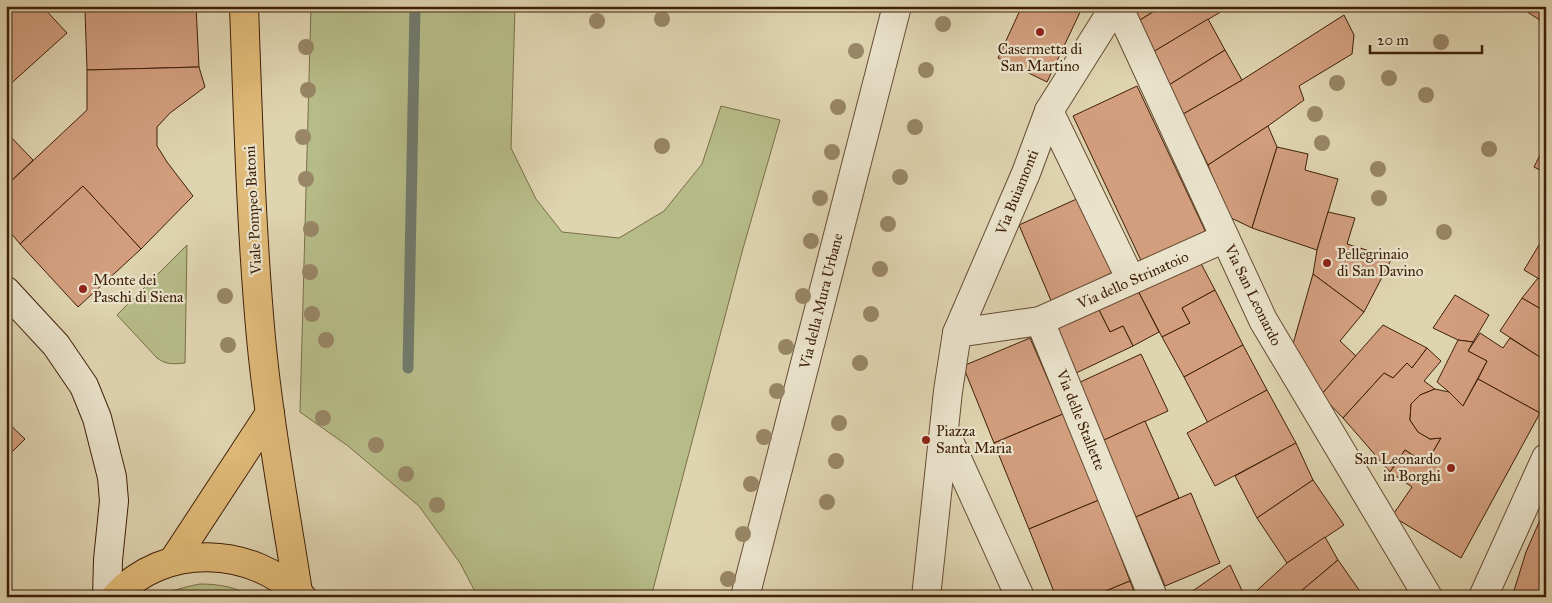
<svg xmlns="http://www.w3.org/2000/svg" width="1552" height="603" viewBox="0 0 1552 603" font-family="'IM FELL Great Primer',serif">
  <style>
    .grass { fill: #b6bc88; stroke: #7a6e48 }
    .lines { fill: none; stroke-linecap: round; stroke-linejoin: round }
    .stream { stroke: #717b6d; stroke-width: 11 }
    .building { fill: #d29e7e; stroke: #3f2009 }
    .street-casing { stroke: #674d33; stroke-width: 30 }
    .secondary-casing { stroke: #3f2009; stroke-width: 30 }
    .primary-casing { stroke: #3f2009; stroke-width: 30 }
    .street { stroke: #eae3cc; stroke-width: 28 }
    .secondary { stroke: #eae3cc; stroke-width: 28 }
    .primary { stroke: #e0ba78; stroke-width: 28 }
    .tree { fill: #988666 }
    .poi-dot { fill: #8f2418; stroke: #eae3cc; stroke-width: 2 }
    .labels { text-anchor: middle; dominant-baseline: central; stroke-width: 4.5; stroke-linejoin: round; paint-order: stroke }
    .poi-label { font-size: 15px; fill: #3f2009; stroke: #eae3cc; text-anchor: start }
    .street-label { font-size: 15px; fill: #3f2009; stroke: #eae3cc }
  </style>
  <rect width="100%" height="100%" fill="#dfd4b0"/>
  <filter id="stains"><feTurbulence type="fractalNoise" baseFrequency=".004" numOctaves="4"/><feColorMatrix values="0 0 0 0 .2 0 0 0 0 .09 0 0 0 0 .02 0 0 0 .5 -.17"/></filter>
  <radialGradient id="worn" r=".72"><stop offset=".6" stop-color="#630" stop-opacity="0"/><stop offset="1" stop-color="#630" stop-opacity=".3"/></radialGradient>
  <g class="grass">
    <path d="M311 6H515L511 148 536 199 562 232 619 238 664 211 702 164 721 106 780 120 742 252 651 597H478L460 563 419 506 348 446 300 412Z"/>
    <path d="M187 245 185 363C174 364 166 365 157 358L117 315Z"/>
    <path d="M200 584C219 584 236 587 253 597H158C172 590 185 587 200 584Z"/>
  </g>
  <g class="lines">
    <path class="stream" d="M408 368 415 6"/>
  </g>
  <g class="building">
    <path d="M6 6H42L67 33 6 88Z"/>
    <path d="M85 6H173L85 10Z"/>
    <path d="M173 6H196L199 67 87 70 85 10Z"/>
    <path d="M1022 6H1083L1047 82 998 58Z"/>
    <path d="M1127 6H1163L1135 23Z"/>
    <path d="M1163 6H1229V7L1153 52 1135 23Z"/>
    <path d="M1518 6H1546V24Z"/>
    <path d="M1344 15 1354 35 1352 54 1299 86 1304 100 1268 126 1208 165 1183 114 1242 80Z"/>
    <path d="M1208 19 1225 50 1169 85 1153 52Z"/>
    <path d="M1225 50 1242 80 1183 114 1169 85Z"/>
    <path d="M199 67 205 87 170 113 157 127V146L167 162 193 196 141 249 83 186 20 244 6 227V186L87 110V70Z"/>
    <path d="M1137 86 1209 239 1145 269 1073 116Z"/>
    <path d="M1268 126 1277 147 1252 228 1227 216 1208 165Z"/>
    <path d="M6 132 33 160 6 186Z"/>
    <path d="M1546 143V173L1534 167Z"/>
    <path d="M1277 147 1308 154 1305 170 1338 179 1317 250 1252 228Z"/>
    <path d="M83 186 141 249 78 307 20 244Z"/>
    <path d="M1081 197 1115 271 1052 303 1019 225Z"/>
    <path d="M1328 212 1355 218 1347 244 1392 258 1364 312 1313 274 1317 250Z"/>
    <path d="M1539 245 1546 248V283L1524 270Z"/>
    <path d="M1197 256 1215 290 1182 308 1190 323 1162 337 1136 287Z"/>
    <path d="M1313 274 1364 312 1340 341 1356 356 1321 395 1289 358Z"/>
    <path d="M1538 278 1546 283V312L1522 298Z"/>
    <path d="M1136 287 1159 332 1133 346 1123 326 1110 332 1097 306Z"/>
    <path d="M1215 290 1243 345 1184 377 1162 337 1190 323 1182 308Z"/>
    <path d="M1455 295 1489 315 1473 342 1458 340 1433 328Z"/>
    <path d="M1522 298 1546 312V361L1500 331Z"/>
    <path d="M1097 306 1110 332 1123 326 1133 346 1074 374 1053 325Z"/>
    <path d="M1383 325 1427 348 1412 368 1407 363 1393 378 1384 373 1343 418 1321 395Z"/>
    <path d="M1480 333 1503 348 1510 338 1546 361V404L1540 413 1478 379 1487 361 1468 351Z"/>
    <path d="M1030 338 1063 414 994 443 963 366Z"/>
    <path d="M1458 340 1473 342 1468 351 1487 361 1463 406 1449 392 1437 382Z"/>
    <path d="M1243 345 1267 390 1208 423 1184 377Z"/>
    <path d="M1427 348 1441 361 1424 381 1435 389 1420 395 1411 404 1410 420 1418 432 1430 439 1441 438 1426 464 1405 450 1390 472 1343 418 1384 373 1393 378 1407 363 1412 368Z"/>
    <path d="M1141 354 1168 411 1102 441 1076 384Z"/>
    <path d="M1478 379 1540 413 1461 558 1392 516 1412 487 1390 472 1405 450 1426 464 1441 438 1430 439 1418 432 1410 420 1411 404 1420 395 1435 389 1449 392 1463 406Z"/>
    <path d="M1267 390 1296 443 1215 486 1187 433Z"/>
    <path d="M1063 414 1099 500 1029 529 994 443Z"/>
    <path d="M6 421 25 439 6 458Z"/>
    <path d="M1145 421 1179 498 1136 517 1102 441Z"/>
    <path d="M1296 443 1313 480 1257 518 1235 476Z"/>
    <path d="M1313 480 1344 525 1287 563 1257 518Z"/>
    <path d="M1191 493 1220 563 1165 586 1136 517Z"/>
    <path d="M1099 500 1130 581 1091 597H1056L1029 529Z"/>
    <path d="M1544 511 1546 512V597H1512L1526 552Z"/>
    <path d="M1325 537 1338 560 1294 597H1250L1287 563Z"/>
    <path d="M1338 560 1364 597H1294Z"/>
    <path d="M1230 565 1245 597H1184Z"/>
    <path d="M1130 581 1136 597H1091Z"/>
  </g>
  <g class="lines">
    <g class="street-casing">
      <g id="street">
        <path d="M1118 6 1263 320 1428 597"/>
        <path d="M1049 111 1131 280"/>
        <path d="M1040 321 1153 597"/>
        <path d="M957 333 1040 321 1225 238"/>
        <path d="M944 430 1020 597"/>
        <path d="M745 597 897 6"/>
        <path d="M926 597 948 391 957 333 1026 173 1049 111 1115 6"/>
        <path d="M1483 597 1546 458"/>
      </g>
    </g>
    <g class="secondary-casing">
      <path id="secondary" d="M6 291 56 345 84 386 97 418 112 477 114 501 108 560 107 597"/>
    </g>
    <g class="primary-casing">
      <g id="primary">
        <path d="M244 6C248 117 251 228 261 338 269 423 285 508 298 592"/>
        <path d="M173 561 270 413"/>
        <path d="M115 597C164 542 252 546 302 597"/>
      </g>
    </g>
    <use href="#street" class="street"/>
    <use href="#secondary" class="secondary"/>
    <use href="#primary" class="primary"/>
  </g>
  <g class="tree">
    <circle cx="662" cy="19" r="8"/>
    <circle cx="597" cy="21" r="8"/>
    <circle cx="943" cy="24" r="8"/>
    <circle cx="1441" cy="42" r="8"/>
    <circle cx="306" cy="47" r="8"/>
    <circle cx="856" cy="51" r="8"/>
    <circle cx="926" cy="70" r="8"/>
    <circle cx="1389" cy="78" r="8"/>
    <circle cx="1337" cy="83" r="8"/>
    <circle cx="308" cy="90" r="8"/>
    <circle cx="1426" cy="95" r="8"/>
    <circle cx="838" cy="107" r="8"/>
    <circle cx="1315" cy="114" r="8"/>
    <circle cx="915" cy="127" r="8"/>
    <circle cx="303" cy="137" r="8"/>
    <circle cx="1322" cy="143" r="8"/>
    <circle cx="662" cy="146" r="8"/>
    <circle cx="1489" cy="149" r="8"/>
    <circle cx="832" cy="152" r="8"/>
    <circle cx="1378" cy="169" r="8"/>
    <circle cx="900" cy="177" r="8"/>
    <circle cx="306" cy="179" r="8"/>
    <circle cx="820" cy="198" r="8"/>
    <circle cx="1379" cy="198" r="8"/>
    <circle cx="888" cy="224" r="8"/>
    <circle cx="311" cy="229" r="8"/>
    <circle cx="1444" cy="232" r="8"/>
    <circle cx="811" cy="241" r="8"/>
    <circle cx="880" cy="269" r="8"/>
    <circle cx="310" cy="272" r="8"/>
    <circle cx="225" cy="296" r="8"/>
    <circle cx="803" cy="296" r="8"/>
    <circle cx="312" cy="314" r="8"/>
    <circle cx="871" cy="314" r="8"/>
    <circle cx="326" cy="340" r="8"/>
    <circle cx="228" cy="345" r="8"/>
    <circle cx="786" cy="347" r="8"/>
    <circle cx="860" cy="363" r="8"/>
    <circle cx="777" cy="391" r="8"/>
    <circle cx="323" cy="418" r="8"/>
    <circle cx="839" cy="423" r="8"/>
    <circle cx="764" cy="437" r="8"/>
    <circle cx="376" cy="445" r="8"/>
    <circle cx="836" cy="461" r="8"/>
    <circle cx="406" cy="474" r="8"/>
    <circle cx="751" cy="484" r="8"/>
    <circle cx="827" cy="502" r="8"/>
    <circle cx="437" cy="505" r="8"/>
    <circle cx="743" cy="534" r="8"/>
    <circle cx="728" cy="579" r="8"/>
  </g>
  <g class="poi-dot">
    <circle cx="1040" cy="32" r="5"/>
    <circle cx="1327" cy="263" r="5"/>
    <circle cx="83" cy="289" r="5"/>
    <circle cx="926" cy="440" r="5"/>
    <circle cx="1451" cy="468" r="5"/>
  </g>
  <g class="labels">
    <g class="poi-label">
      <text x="1040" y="49" text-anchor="middle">Casermetta di<tspan x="1040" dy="17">San Martino</tspan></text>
      <text x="1337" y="254">Pellegrinaio<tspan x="1337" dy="17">di San Davino</tspan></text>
      <text x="93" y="280">Monte dei<tspan x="93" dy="17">Paschi di Siena</tspan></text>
      <text x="936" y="431">Piazza<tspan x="936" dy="17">Santa Maria</tspan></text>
      <text x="1441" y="459" text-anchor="end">San Leonardo<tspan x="1441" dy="17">in Borghi</tspan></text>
    </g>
    <g class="street-label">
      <text transform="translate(1017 192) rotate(-68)">Via Buiamonti</text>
      <text transform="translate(253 210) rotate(-93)">Viale Pompeo Batoni</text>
      <text transform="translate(1133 280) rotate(-24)">Via dello Strinatoio</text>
      <text transform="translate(1253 295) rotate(64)">Via San Leonardo</text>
      <text transform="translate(821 301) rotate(-76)">Via della Mura Urbane</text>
      <text transform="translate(1081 420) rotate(68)">Via delle Stallette</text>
    </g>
  </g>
  <rect width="1552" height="603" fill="none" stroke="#dfd4b0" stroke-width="25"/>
  <rect x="8" y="8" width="1537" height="588" fill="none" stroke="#3f2009" stroke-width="2.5"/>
  <rect x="12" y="12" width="1527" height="578" fill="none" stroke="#3f2009"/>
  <path d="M1370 45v8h112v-8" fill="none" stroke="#3f2009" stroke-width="2.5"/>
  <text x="1377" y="45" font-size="15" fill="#3f2009" stroke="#eae3cc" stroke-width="4" paint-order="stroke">20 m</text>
  <rect width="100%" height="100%" filter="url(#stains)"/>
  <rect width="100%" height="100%" fill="url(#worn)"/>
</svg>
